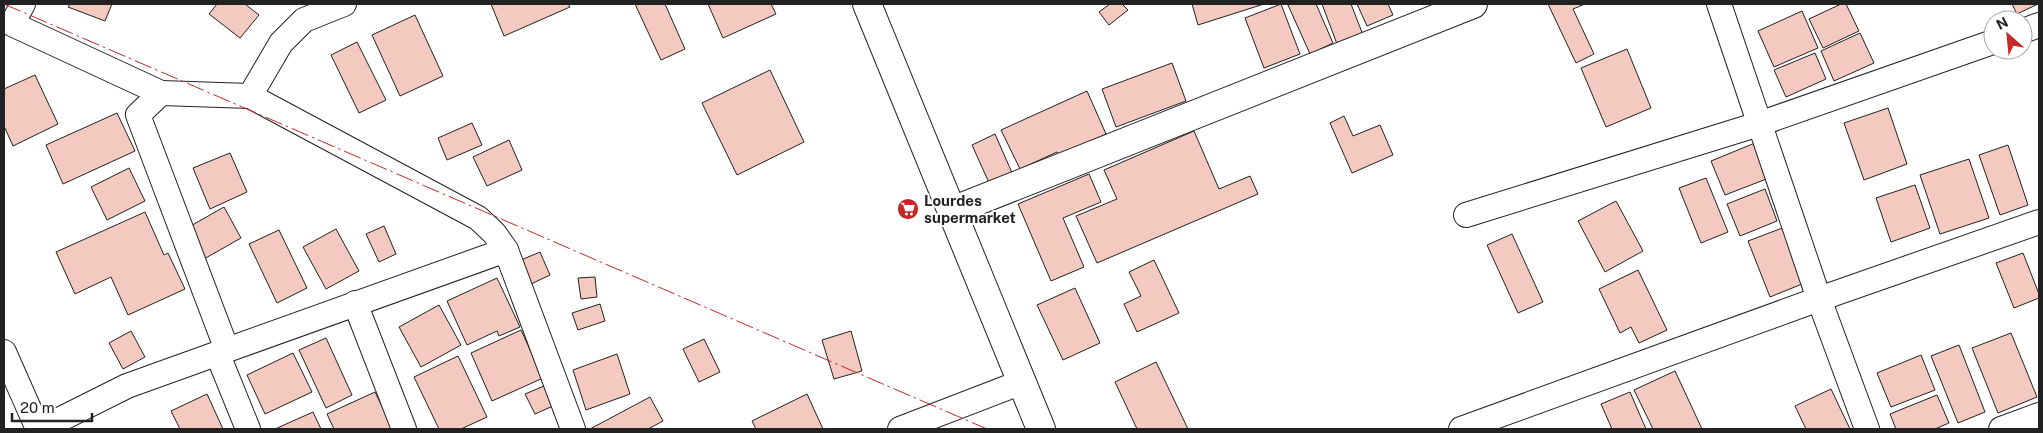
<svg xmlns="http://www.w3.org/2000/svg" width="2043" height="433" viewBox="0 0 2043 433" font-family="'Public Sans',sans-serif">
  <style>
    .building { fill: #f3c9c0; stroke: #222 }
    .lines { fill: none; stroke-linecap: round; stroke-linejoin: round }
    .minor-casing { stroke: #222; stroke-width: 26 }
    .tertiary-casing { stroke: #222; stroke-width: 30 }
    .secondary-casing { stroke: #222; stroke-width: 30 }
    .minor { stroke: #fff; stroke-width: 24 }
    .tertiary { stroke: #fff; stroke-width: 28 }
    .secondary { stroke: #fff; stroke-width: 28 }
    .power { stroke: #c62828; stroke-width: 1; stroke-dasharray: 18 4 2.5 4; stroke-linecap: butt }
    .labels { text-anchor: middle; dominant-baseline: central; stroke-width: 4; stroke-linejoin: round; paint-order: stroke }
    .poi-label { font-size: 15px; font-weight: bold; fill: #222; stroke: #fff; text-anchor: start }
  </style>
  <rect width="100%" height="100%" fill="#fff"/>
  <g class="building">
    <path d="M70 4H112L105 21 68 7Z"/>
    <path d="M217 4H245L259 15 240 38 209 14Z"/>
    <path d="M491 4H568L570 7 504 36Z"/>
    <path d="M635 4H665L685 49 661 60Z"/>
    <path d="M708 4H771L776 14 723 38Z"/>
    <path d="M1110 4H1122L1128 10 1109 25 1099 12Z"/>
    <path d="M1192 4H1264L1198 25Z"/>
    <path d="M1281 4 1300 54 1264 68 1245 18Z"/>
    <path d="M1291 4H1316L1333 43 1310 54 1288 5Z"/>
    <path d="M1322 4H1351L1363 35 1337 44Z"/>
    <path d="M1357 4H1388L1393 15 1367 26Z"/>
    <path d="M1548 4H1585L1573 9 1594 54 1576 63Z"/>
    <path d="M1841 4H1846L1859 31 1823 48 1809 19Z"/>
    <path d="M2012 4H2038L2017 14Z"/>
    <path d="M1802 11 1818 48 1774 67 1758 31Z"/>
    <path d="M415 15 443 76 400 96 372 35Z"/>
    <path d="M1860 33 1874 63 1834 81 1821 51Z"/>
    <path d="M357 42 386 100 359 113 331 55Z"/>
    <path d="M1627 49 1651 108 1606 127 1581 68Z"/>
    <path d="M1815 53 1826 79 1786 97 1774 70Z"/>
    <path d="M1172 63 1186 101 1116 127 1102 89Z"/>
    <path d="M770 70 804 142 737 175 702 103Z"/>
    <path d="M35 75 58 124 13 146 4 126V89Z"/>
    <path d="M1087 91 1106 134 1059 156 1057 152 1020 169 1001 130Z"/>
    <path d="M1888 108 1907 164 1864 180 1844 123Z"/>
    <path d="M117 113 135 151 63 184 46 145Z"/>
    <path d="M1344 116 1353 136 1380 125 1393 155 1352 173 1330 123Z"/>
    <path d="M472 123 482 145 447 160 438 138Z"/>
    <path d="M1194 131 1219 189 1250 176 1258 194 1097 263 1076 216 1117 199 1104 170Z"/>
    <path d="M995 134 1013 175 990 185 972 145Z"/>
    <path d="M509 140 522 170 487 186 473 157Z"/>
    <path d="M1755 143 1769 178 1725 195 1711 161Z"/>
    <path d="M2008 145 2028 205 2000 215 1979 155Z"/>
    <path d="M230 153 247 192 210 209 193 168Z"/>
    <path d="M1969 159 1989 218 1940 234 1920 175Z"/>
    <path d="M129 168 145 201 107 220 91 187Z"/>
    <path d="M1089 174 1101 202 1063 218 1084 267 1051 281 1018 204Z"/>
    <path d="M1706 178 1728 232 1701 243 1679 188Z"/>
    <path d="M1915 185 1930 228 1891 242 1876 198Z"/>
    <path d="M1765 189 1777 221 1740 236 1727 204Z"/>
    <path d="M1616 201 1643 251 1605 272 1578 221Z"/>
    <path d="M224 207 241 238 204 259 187 228Z"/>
    <path d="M145 212 164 255 168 253 185 289 128 315 111 277 75 294 56 252Z"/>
    <path d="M384 226 396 254 379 262 366 234Z"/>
    <path d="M1785 227 1807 282 1770 297 1748 241Z"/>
    <path d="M336 229 359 271 326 289 303 247Z"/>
    <path d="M279 230 307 288 277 303 249 244Z"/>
    <path d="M1512 234 1543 302 1518 313 1487 245Z"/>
    <path d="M540 252 550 275 531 284 521 260Z"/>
    <path d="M2023 253 2039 294V298L2014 308 1996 263Z"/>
    <path d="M1154 260 1179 313 1137 332 1124 304 1141 296 1129 272Z"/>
    <path d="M1638 270 1667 330 1639 343 1631 327 1620 333 1599 289Z"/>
    <path d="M595 277 597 297 581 299 578 278Z"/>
    <path d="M497 278 520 327 499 336 497 331 467 345 447 301Z"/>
    <path d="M1075 288 1100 343 1063 360 1037 305Z"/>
    <path d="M600 304 605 321 578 330 572 313Z"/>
    <path d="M439 305 461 345 421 367 399 327Z"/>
    <path d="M521 330 543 378 492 401 471 353Z"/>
    <path d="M131 331 145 357 123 369 109 343Z"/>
    <path d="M851 331 862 371 834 379 822 340Z"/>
    <path d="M2011 333 2037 397 1998 413 1972 348Z"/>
    <path d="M326 338 352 395 326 408 299 350Z"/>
    <path d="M704 339 720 372 699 382 683 349Z"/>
    <path d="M1959 345 1985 412 1958 423 1931 356Z"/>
    <path d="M293 353 312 392 265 414 247 375Z"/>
    <path d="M617 354 630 394 586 410 573 370Z"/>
    <path d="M1921 355 1935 390 1891 407 1877 373Z"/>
    <path d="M458 356 487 417 461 429H439L414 377Z"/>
    <path d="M1156 362 1188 429H1137L1115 382Z"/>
    <path d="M1675 371 1702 429H1653L1634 390Z"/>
    <path d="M544 386 553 406 535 414 525 394Z"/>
    <path d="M1831 389 1850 429H1806L1795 406Z"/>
    <path d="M375 392 393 429H334L327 414Z"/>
    <path d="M1630 392 1646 429H1612L1601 404Z"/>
    <path d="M207 394 223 429H180L171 411Z"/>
    <path d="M807 394 823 429H756L752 421Z"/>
    <path d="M1937 395 1949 423 1935 429H1896L1890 414Z"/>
    <path d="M650 397 663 421 648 429H590Z"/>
    <path d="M313 412 321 429H275Z"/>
  </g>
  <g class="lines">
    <g class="minor-casing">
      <g id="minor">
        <path d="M23 4 12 24 161 93"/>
        <path d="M1719 4 1819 299 1867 429"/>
        <path d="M2023 31 2039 25"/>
        <path d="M161 93 250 96 478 218 494 233 506 250 227 350 138 115Z"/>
        <path d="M250 96 281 43 304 20 344 4"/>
        <path d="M1466 215 1759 124 1993 42"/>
        <path d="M506 250 573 429"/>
        <path d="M355 303 404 429"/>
        <path d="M4 352 38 429"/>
        <path d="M218 355 248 429"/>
        <path d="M41 429 127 386 227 350"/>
        <path d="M900 429 1022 382"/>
        <path d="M1461 429 1819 299 2039 222"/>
        <path d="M2001 429 2039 415"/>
      </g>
    </g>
    <g class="tertiary-casing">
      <path id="tertiary" d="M952 211 1473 4"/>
    </g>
    <g class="secondary-casing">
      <path id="secondary" d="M867 4 1041 429"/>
    </g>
    <use href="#minor" class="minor"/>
    <use href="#tertiary" class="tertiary"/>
    <use href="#secondary" class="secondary"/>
    <path class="power" d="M4 4 987 429"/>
  </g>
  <defs>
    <g id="supermarket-disc" transform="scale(1.125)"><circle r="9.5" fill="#c62828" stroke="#fff"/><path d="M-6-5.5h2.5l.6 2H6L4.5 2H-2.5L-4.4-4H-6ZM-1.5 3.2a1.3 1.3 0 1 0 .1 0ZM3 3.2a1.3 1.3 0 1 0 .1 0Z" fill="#fff"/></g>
  </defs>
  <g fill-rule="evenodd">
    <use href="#supermarket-disc" x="908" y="209"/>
  </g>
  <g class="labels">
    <g class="poi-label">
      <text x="924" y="200">Lourdes<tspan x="924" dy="17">supermarket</tspan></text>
    </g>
  </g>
  <rect width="2043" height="433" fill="none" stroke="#222222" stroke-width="10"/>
  <g transform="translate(2008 35) rotate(333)"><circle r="24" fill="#ffffff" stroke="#a7a7a7"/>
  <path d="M0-4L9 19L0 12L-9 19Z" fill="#c62828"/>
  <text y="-8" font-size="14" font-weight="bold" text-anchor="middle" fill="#222222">N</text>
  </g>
  <path d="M12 413v8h80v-8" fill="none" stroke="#222222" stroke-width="2.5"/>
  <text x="20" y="413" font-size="15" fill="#222222" stroke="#ffffff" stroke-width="4" paint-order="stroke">20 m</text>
</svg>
